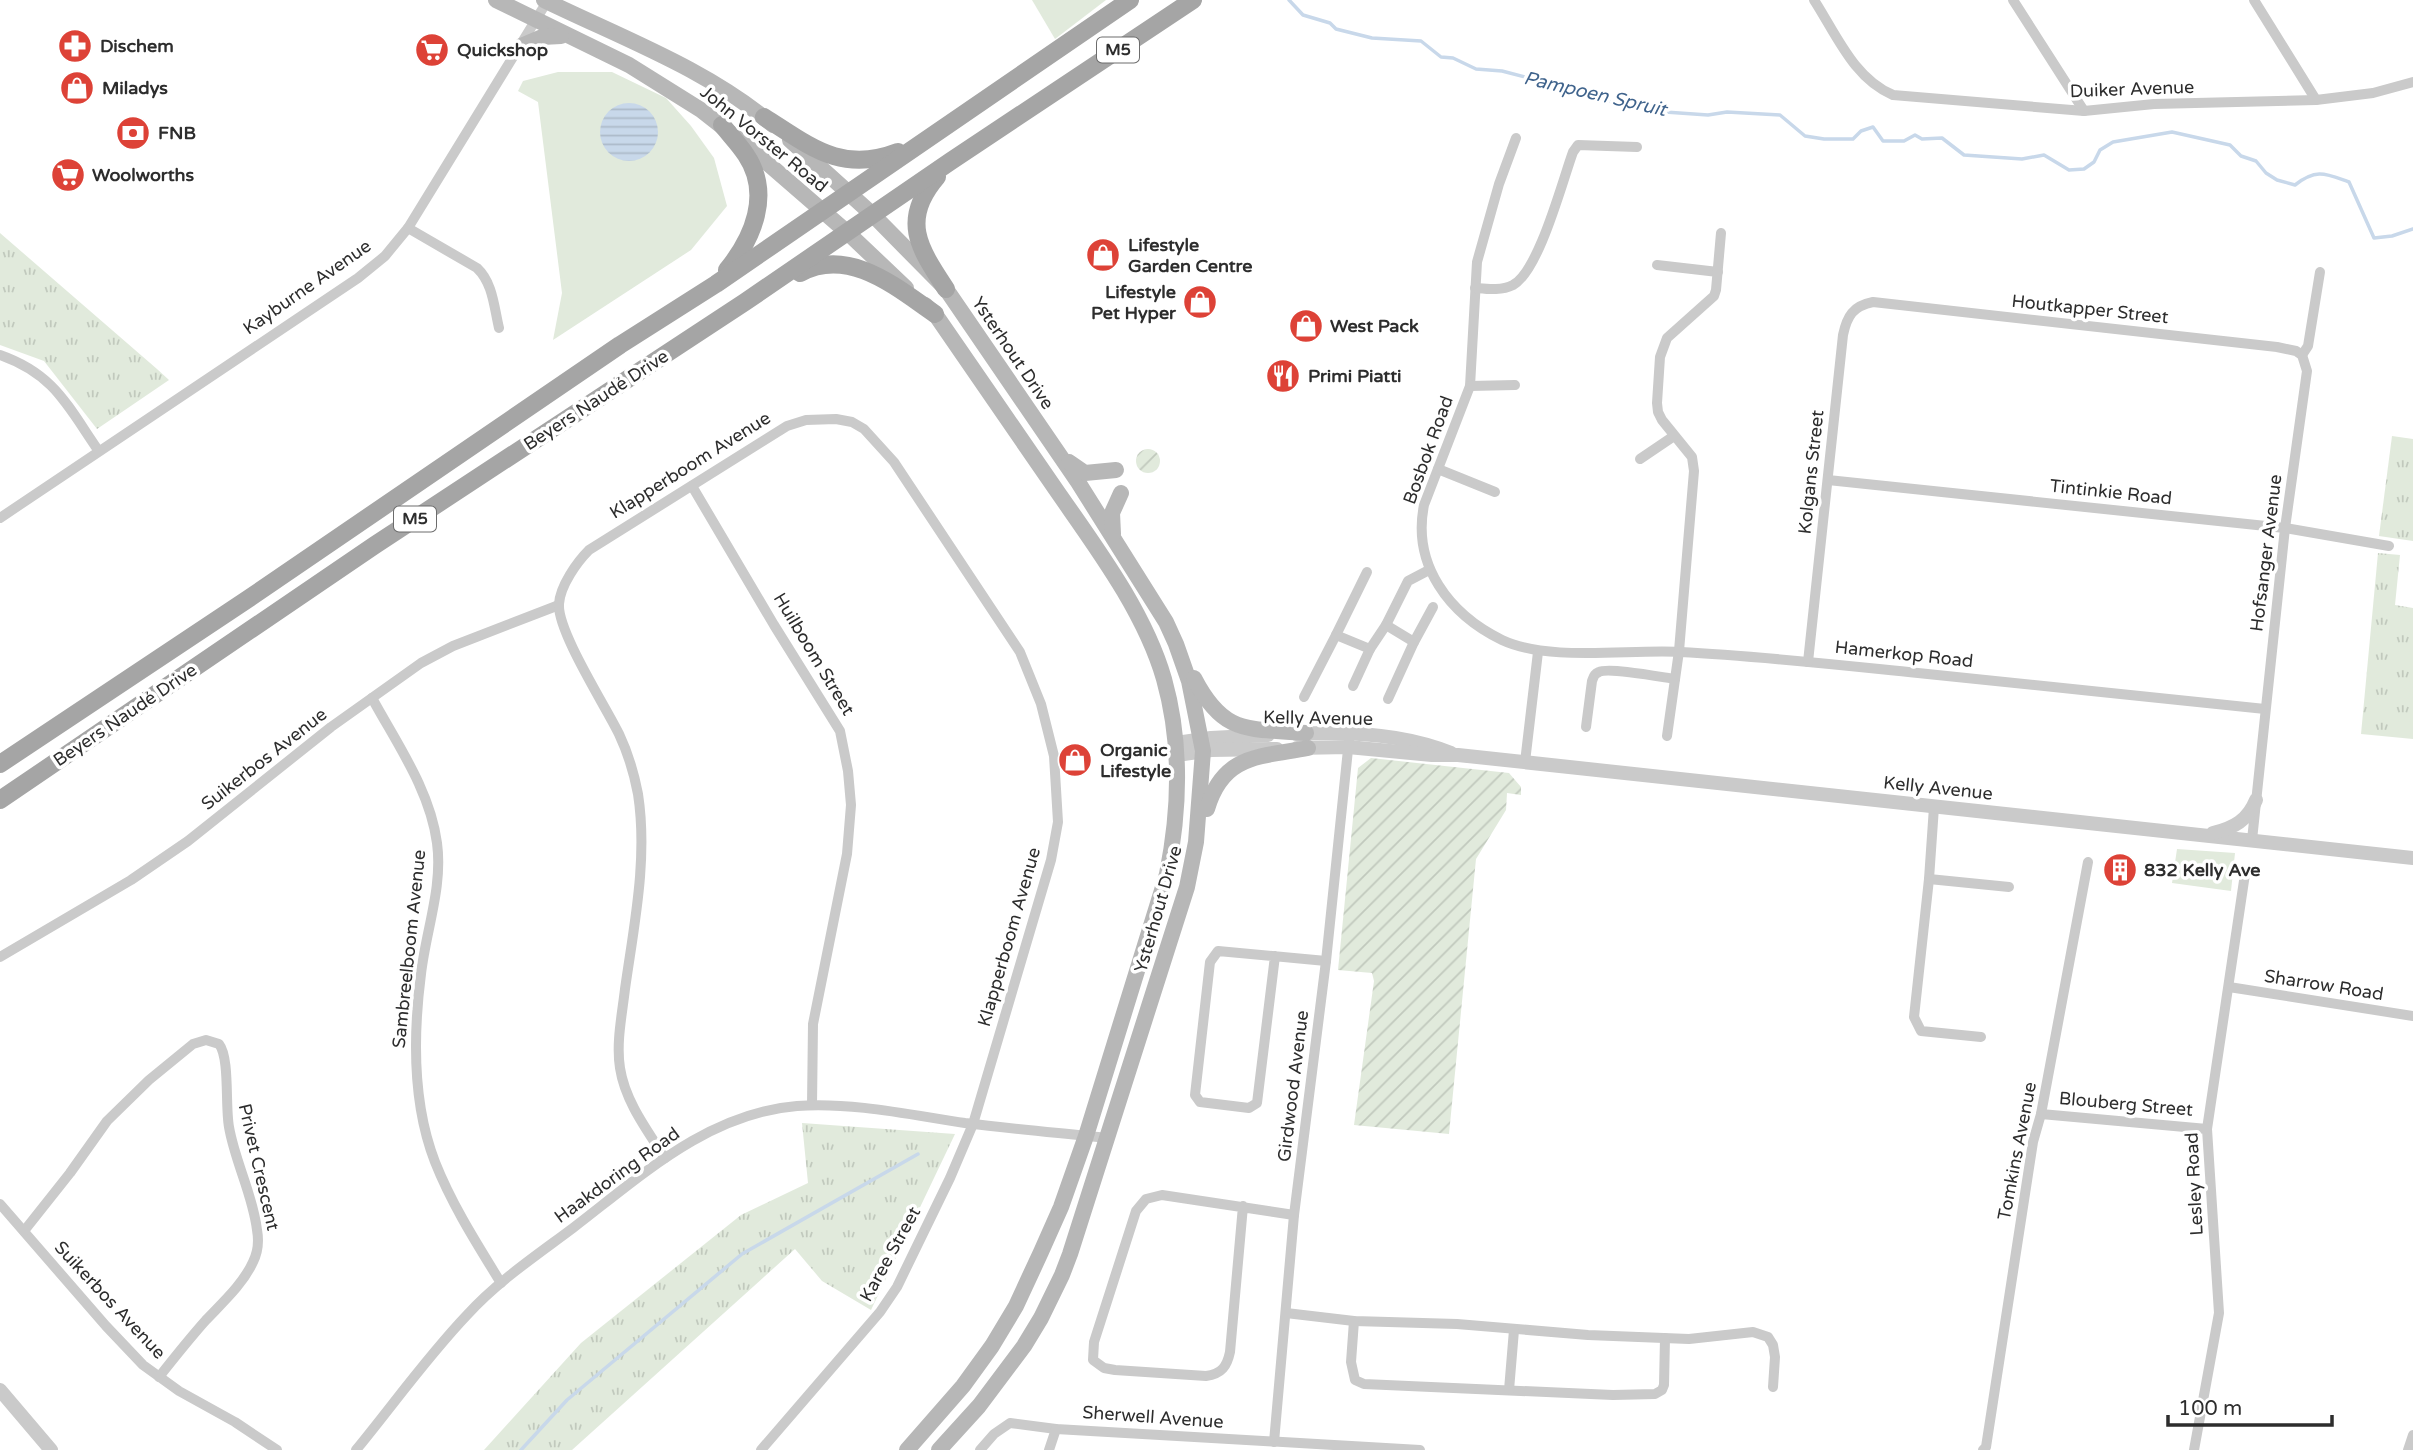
<svg xmlns="http://www.w3.org/2000/svg" width="2413" height="1450" viewBox="0 0 2413 1450" font-family="'Varela Round',sans-serif">
  <style>
    .grass { fill: #e1eadc }
    .park { fill: url(#park-tufts) }
    .garden { fill: url(#garden-furrows) }
    .water { fill: url(#water-rules) }
    .lines { fill: none; stroke-linecap: round; stroke-linejoin: round }
    .stream { stroke: #c8d8ea; stroke-width: 3.5 }
    .minor { stroke: #cacaca; stroke-width: 10 }
    .tertiary { stroke: #cacaca; stroke-width: 14 }
    .secondary { stroke: #b7b7b7; stroke-width: 16 }
    .primary { stroke: #a5a5a5; stroke-width: 18 }
    .labels { text-anchor: middle; dominant-baseline: central; stroke-width: 7; stroke-linejoin: round; paint-order: stroke }
    .shield { fill: #fff; stroke: #6c6c6c; stroke-width: 2 }
    .shield-label { font-size: 16px; font-weight: bold; fill: #2d2d2d }
    .poi-label { font-size: 18px; font-weight: bold; fill: #2d2d2d; stroke: #fff; text-anchor: start }
    .street-label { font-size: 18px; fill: #2d2d2d; stroke: #fff }
    .water-label { font-size: 19px; font-style: italic; fill: #3f638c; stroke: #fff }
  </style>
  <defs>
    <pattern id="park-tufts" width="24" height="20" patternUnits="userSpaceOnUse" patternTransform="scale(1.75)"><rect width="24" height="20" fill="#e1eadc"/><path d="M3 7l-1-3M5 7V3M7 7l1-3M15 17l-1-3M17 17v-4M19 17l1-3" fill="none" stroke="#c1c9bd"/></pattern>
    <pattern id="garden-furrows" width="10" height="10" patternUnits="userSpaceOnUse" patternTransform="scale(1.75)"><rect width="10" height="10" fill="#e1eadc"/><path d="M-1 1l2-2M0 10L10 0M9 11l2-2" fill="none" stroke="#c1c9bd"/></pattern>
    <pattern id="water-rules" width="6" height="5" patternUnits="userSpaceOnUse" patternTransform="scale(1.75)"><rect width="6" height="5" fill="#c8d8ea"/><path d="M0 2.5h6" fill="none" stroke="#acbac9"/></pattern>
  </defs>
  <rect width="100%" height="100%" fill="#fff"/>
  <g class="grass">
    <path d="M1032 0H1106L1055 39Z"/>
    <path d="M558 72H612L666 98 691 126 714 158 727 206 691 250 553 340 562 293 538 102 518 91 523 81Z"/>
    <path d="M2177 849 2235 853 2231 891 2172 883Z"/>
  </g>
  <g class="park">
    <path d="M0 233 157 369 169 380 97 429 44 361 0 345Z"/>
    <path d="M2392 436 2413 439V541L2379 536Z"/>
    <path d="M2378 553 2400 555 2395 605 2413 608V739L2361 734Z"/>
    <path d="M802 1123 955 1134 871 1310 822 1281 795 1249 572 1450H484L581 1343 741 1215 808 1183Z"/>
  </g>
  <g class="garden">
    <circle cx="1148" cy="461" r="12"/>
    <path d="M1371 758 1509 773 1521 787V795L1507 793 1506 810 1476 859 1449 1134 1354 1125 1374 981 1372 973 1338 970 1358 768Z"/>
  </g>
  <circle class="water" cx="629" cy="132" r="29"/>
  <g class="lines">
    <g class="stream">
      <path d="M1289 0 1303 15 1330 23 1336 29 1372 38 1421 41 1441 57 1453 58 1476 69 1502 71 1529 78 1537 85 1574 94 1591 93 1614 103 1641 104 1665 112 1708 115 1727 112 1780 115 1805 136 1824 139H1853L1861 131 1873 127 1883 141H1904L1915 135 1922 139 1942 138 1964 155 2022 159 2044 155 2069 170 2084 169 2094 162 2100 150 2113 142 2172 132 2230 145 2241 156 2256 161 2266 173 2277 180 2295 185C2317 168 2326 174 2349 182L2374 238 2392 236 2413 229"/>
      <path d="M521 1450 567 1400 742 1254 918 1154"/>
    </g>
    <g class="minor">
      <path d="M1814 0C1836 34 1854 79 1893 95L2084 111 2154 104 2316 100 2373 93 2413 82"/>
      <path d="M2013 0 2084 111"/>
      <path d="M2254 0 2316 100"/>
      <path d="M1516 138 1499 184 1477 262 1470 386 1424 505C1412 565 1449 614 1502 640 1549 662 1628 649 1680 652 1760 656 1839 665 1918 673 2034 685 2149 697 2265 709"/>
      <path d="M408 228 477 268C493 283 494 307 499 328"/>
      <path d="M1657 265 1718 272"/>
      <path d="M1475 288C1487 289 1501 291 1513 285 1539 271 1562 182 1573 152L1578 145 1637 147"/>
      <path d="M0 355C54 374 67 405 98 450"/>
      <path d="M2302 355 2308 346 2320 272"/>
      <path d="M1470 386 1515 385"/>
      <path d="M1640 459 1674 436"/>
      <path d="M1438 469 1495 492"/>
      <path d="M1828 480 2285 528 2389 546"/>
      <path d="M692 486 774 625 840 731 848 771 851 805 847 854 813 1024 812 1105"/>
      <path d="M0 518 358 278 385 256 408 228 548 0"/>
      <path d="M1367 572 1336 635 1370 649"/>
      <path d="M1386 625 1414 642 1388 699"/>
      <path d="M1414 642 1433 607"/>
      <path d="M1808 662 1843 335C1847 316 1853 306 1873 302L2277 347 2296 351 2302 355"/>
      <path d="M1353 686 1370 649 1386 625 1408 581 1429 570"/>
      <path d="M1304 697 1336 635"/>
      <path d="M372 698C397 744 430 790 437 843 443 887 426 930 421 974 413 1036 412 1103 435 1162 452 1205 477 1244 501 1283"/>
      <path d="M1586 727 1592 681C1594 676 1594 674 1599 672 1608 667 1661 677 1675 679"/>
      <path d="M1667 736 1679 651 1694 471 1692 457 1662 420 1658 412 1657 403 1660 357 1667 338 1714 296 1716 290 1721 233"/>
      <path d="M1525 762 1538 652"/>
      <path d="M1934 807 1929 879 1914 1017 1921 1031 1981 1037"/>
      <path d="M2252 840 2285 528 2307 371 2302 355"/>
      <path d="M1929 879 2009 887"/>
      <path d="M1275 956 1257 1103 1249 1108 1200 1102 1195 1095 1210 962 1218 951 1326 961"/>
      <path d="M0 957 131 880 188 841 331 727 421 663 453 646 559 605"/>
      <path d="M2229 987 2413 1016"/>
      <path d="M2041 1114 2207 1129"/>
      <path d="M665 1158C647 1130 625 1101 620 1068 616 1043 622 1015 625 989 634 925 648 859 638 794 634 773 628 753 619 734 606 707 557 631 559 604 560 586 577 562 589 550L787 426 806 420 836 419 852 422 864 429 894 462 1020 652 1041 704 1054 756 1058 822 1051 860 973 1124 950 1178 897 1287 880 1312 761 1450"/>
      <path d="M0 1204 106 1326 143 1365 179 1391 235 1422 277 1450"/>
      <path d="M1243 1206 1230 1352C1227 1366 1222 1374 1206 1376L1115 1370 1104 1368 1093 1360 1094 1342 1136 1211 1146 1199 1162 1195 1294 1215"/>
      <path d="M24 1231 70 1173 107 1121 149 1080 193 1044 206 1040 219 1044C230 1058 225 1106 229 1127 235 1162 253 1195 257 1230 259 1241 258 1252 253 1262 243 1284 223 1302 206 1320 190 1338 174 1358 159 1377"/>
      <path d="M1286 1313 1354 1321 1457 1324 1588 1335 1689 1339 1753 1332 1768 1337 1773 1345 1775 1357 1773 1387"/>
      <path d="M1354 1321 1351 1362 1355 1380 1364 1384 1613 1395 1655 1394 1662 1390 1664 1385 1665 1338"/>
      <path d="M1509 1390 1514 1330"/>
      <path d="M1274 1442 1294 1215 1326 961 1349 740"/>
      <path d="M356 1450C393 1405 427 1357 467 1315 498 1281 537 1255 573 1228 641 1176 708 1113 797 1106 853 1102 911 1115 965 1123 1013 1129 1060 1133 1107 1138"/>
      <path d="M980 1450 994 1434 1010 1423 1056 1429 1420 1450"/>
      <path d="M1049 1450 1056 1429"/>
      <path d="M1983 1450 1986 1447 2033 1142 2041 1114 2088 862"/>
      <path d="M2194 1450 2219 1313 2207 1129 2245 874"/>
      <path d="M2408 1450 2413 1435"/>
    </g>
    <g class="tertiary">
      <path d="M1296 734C1346 731 1404 734 1451 753"/>
      <path d="M1176 743 1211 738 1268 735"/>
      <path d="M1297 748 1348 747 1432 755H1458L2413 858"/>
      <path d="M1177 755 1211 750 1277 749"/>
      <path d="M2213 833C2234 828 2248 820 2256 800"/>
      <path d="M0 1390 51 1450"/>
    </g>
    <g class="secondary">
      <path d="M496 0 629 65 701 110 757 154 848 233 906 288"/>
      <path d="M544 0C622 38 707 69 773 125"/>
      <path d="M521 46 542 37 561 36"/>
      <path d="M790 140 873 215 946 289 1078 482 1166 622 1176 644 1189 681 1203 751 1196 842 1187 887 1070 1254 1062 1275 1041 1318 1024 1346 979 1406 939 1450"/>
      <path d="M1069 462 1085 473 1116 470"/>
      <path d="M1113 534 1112 513 1121 493"/>
      <path d="M1194 678C1224 736 1248 728 1306 733"/>
      <path d="M1207 809C1223 754 1260 757 1308 748"/>
      <path d="M907 1450 963 1386 992 1346 1016 1306 1041 1252 1061 1207 1086 1136 1167 874C1180 809 1182 743 1164 679 1145 613 1098 550 1059 494 1018 434 976 374 935 314L925 305"/>
    </g>
    <g class="primary">
      <path d="M764 117C810 146 841 174 898 152"/>
      <path d="M722 125C730 135 739 144 746 155 772 194 753 238 727 270"/>
      <path d="M937 177C900 220 919 248 946 289"/>
      <path d="M800 273C849 246 897 288 935 314"/>
      <path d="M0 764 248 599 620 345 716 284 1130 0"/>
      <path d="M0 800 375 545 745 302 951 161 1193 0"/>
    </g>
  </g>
  <defs>
    <g id="pharmacy-disc" transform="scale(1.75)"><circle r="9.5" fill="#dd4237" stroke="#fff"/><path d="M-2-6h4v4h4v4h-4v4h-4v-4h-4v-4h4Z" fill="#fff"/></g>
    <g id="supermarket-disc" transform="scale(1.75)"><circle r="9.5" fill="#dd4237" stroke="#fff"/><path d="M-6-5.5h2.5l.6 2H6L4.5 2H-2.5L-4.4-4H-6ZM-1.5 3.2a1.3 1.3 0 1 0 .1 0ZM3 3.2a1.3 1.3 0 1 0 .1 0Z" fill="#fff"/></g>
    <g id="shop-disc" transform="scale(1.75)"><circle r="9.5" fill="#dd4237" stroke="#fff"/><path d="M-5-2.5h2.3a2.7 3.5 0 0 1 5.4 0H5L5.5 6h-11ZM-1.5-2.5h3a1.5 2.3 0 0 0-3 0Z" fill="#fff"/></g>
    <g id="bank-disc" transform="scale(1.75)"><circle r="9.5" fill="#dd4237" stroke="#fff"/><path d="M-6-4H6V4H-6ZM0-2.3a2.3 2.3 0 1 0 0 4.6a2.3 2.3 0 1 0 0-4.6Z" fill="#fff"/></g>
    <g id="restaurant-disc" transform="scale(1.75)"><circle r="9.5" fill="#dd4237" stroke="#fff"/><path d="M-5-6h1v4h1v-4h1v4h1v-4h1v5L-1.5 .5V6h-2V.5L-5-1ZM5-6V6H3V1.5H1.5Q1.5-4 5-6Z" fill="#fff"/></g>
    <g id="building-disc" transform="scale(1.75)"><circle r="9.5" fill="#dd4237" stroke="#fff"/><path d="M-4-6H4V6H1V3H-1V6H-4ZM-2.5-4.3h1.7v1.8h-1.7ZM.8-4.3h1.7v1.8H.8ZM-2.5-1h1.7V.8h-1.7ZM.8-1h1.7V.8H.8Z" fill="#fff"/></g>
  </defs>
  <g fill-rule="evenodd">
    <use href="#pharmacy-disc" x="75" y="46"/>
    <use href="#supermarket-disc" x="432" y="50"/>
    <use href="#shop-disc" x="77" y="88"/>
    <use href="#bank-disc" x="133" y="133"/>
    <use href="#supermarket-disc" x="68" y="175"/>
    <use href="#shop-disc" x="1103" y="255"/>
    <use href="#shop-disc" x="1200" y="302"/>
    <use href="#shop-disc" x="1306" y="326"/>
    <use href="#restaurant-disc" x="1283" y="376"/>
    <use href="#shop-disc" x="1075" y="760"/>
    <use href="#building-disc" x="2120" y="870"/>
  </g>
  <g class="labels">
    <g class="shield">
      <rect x="1097" y="37.5" width="42" height="25" rx="5"/>
      <rect x="394" y="506.5" width="42" height="25" rx="5"/>
    </g>
    <g class="shield-label">
      <text x="1118" y="50">M5</text>
      <text x="415" y="519">M5</text>
    </g>
    <g class="poi-label">
      <text x="100" y="46">Dischem</text>
      <text x="457" y="50">Quickshop</text>
      <text x="102" y="88">Miladys</text>
      <text x="158" y="133">FNB</text>
      <text x="92" y="175">Woolworths</text>
      <text x="1128" y="245">Lifestyle<tspan x="1128" dy="21">Garden Centre</tspan></text>
      <text x="1176" y="292" text-anchor="end">Lifestyle<tspan x="1176" dy="21">Pet Hyper</tspan></text>
      <text x="1330" y="326">West Pack</text>
      <text x="1308" y="376">Primi Piatti</text>
      <text x="1100" y="750">Organic<tspan x="1100" dy="21">Lifestyle</tspan></text>
      <text x="2144" y="870">832 Kelly Ave</text>
    </g>
    <g class="street-label">
      <text transform="translate(2132 89) rotate(-2)">Duiker Avenue</text>
      <text transform="translate(764 139) rotate(39)">John Vorster Road</text>
      <text transform="translate(307 287) rotate(-35)">Kayburne Avenue</text>
      <text transform="translate(2090 309) rotate(6)">Houtkapper Street</text>
      <text transform="translate(1013 353) rotate(56)">Ysterhout Drive</text>
      <text transform="translate(596 400) rotate(-33)">Beyers Naudé Drive</text>
      <text transform="translate(1428 450) rotate(-70)">Bosbok Road</text>
      <text transform="translate(690 465) rotate(-32)">Klapperboom Avenue</text>
      <text transform="translate(1811 472) rotate(-84)">Kolgans Street</text>
      <text transform="translate(2111 492) rotate(6)">Tintinkie Road</text>
      <text transform="translate(2266 553) rotate(-83)">Hofsanger Avenue</text>
      <text transform="translate(814 654) rotate(59)">Huilboom Street</text>
      <text transform="translate(1904 654) rotate(6)">Hamerkop Road</text>
      <text transform="translate(125 715) rotate(-34)">Beyers Naudé Drive</text>
      <text transform="translate(1318 718) rotate(1)">Kelly Avenue</text>
      <text transform="translate(264 759) rotate(-38)">Suikerbos Avenue</text>
      <text transform="translate(1938 788) rotate(6)">Kelly Avenue</text>
      <text transform="translate(1158 909) rotate(-74)">Ysterhout Drive</text>
      <text transform="translate(1009 937) rotate(-74)">Klapperboom Avenue</text>
      <text transform="translate(409 949) rotate(-84)">Sambreelboom Avenue</text>
      <text transform="translate(2324 985) rotate(9)">Sharrow Road</text>
      <text transform="translate(1293 1086) rotate(-83)">Girdwood Avenue</text>
      <text transform="translate(2126 1104) rotate(5)">Blouberg Street</text>
      <text transform="translate(2017 1151) rotate(-79)">Tomkins Avenue</text>
      <text transform="translate(259 1167) rotate(77)">Privet Crescent</text>
      <text transform="translate(617 1175) rotate(-36)">Haakdoring Road</text>
      <text transform="translate(2194 1184) rotate(-93)">Lesley Road</text>
      <text transform="translate(890 1254) rotate(-61)">Karee Street</text>
      <text transform="translate(110 1300) rotate(47)">Suikerbos Avenue</text>
      <text transform="translate(1153 1417) rotate(4)">Sherwell Avenue</text>
    </g>
    <g class="water-label">
      <text transform="translate(1595 94) rotate(13)">Pampoen Spruit</text>
    </g>
  </g>
  <path d="M2168 1415v10h164v-10" fill="none" stroke="#2d2d2d" stroke-width="3.5"/>
  <text x="2178" y="1415" font-size="21" fill="#2d2d2d" stroke="#ffffff" stroke-width="5" paint-order="stroke">100 m</text>
</svg>
